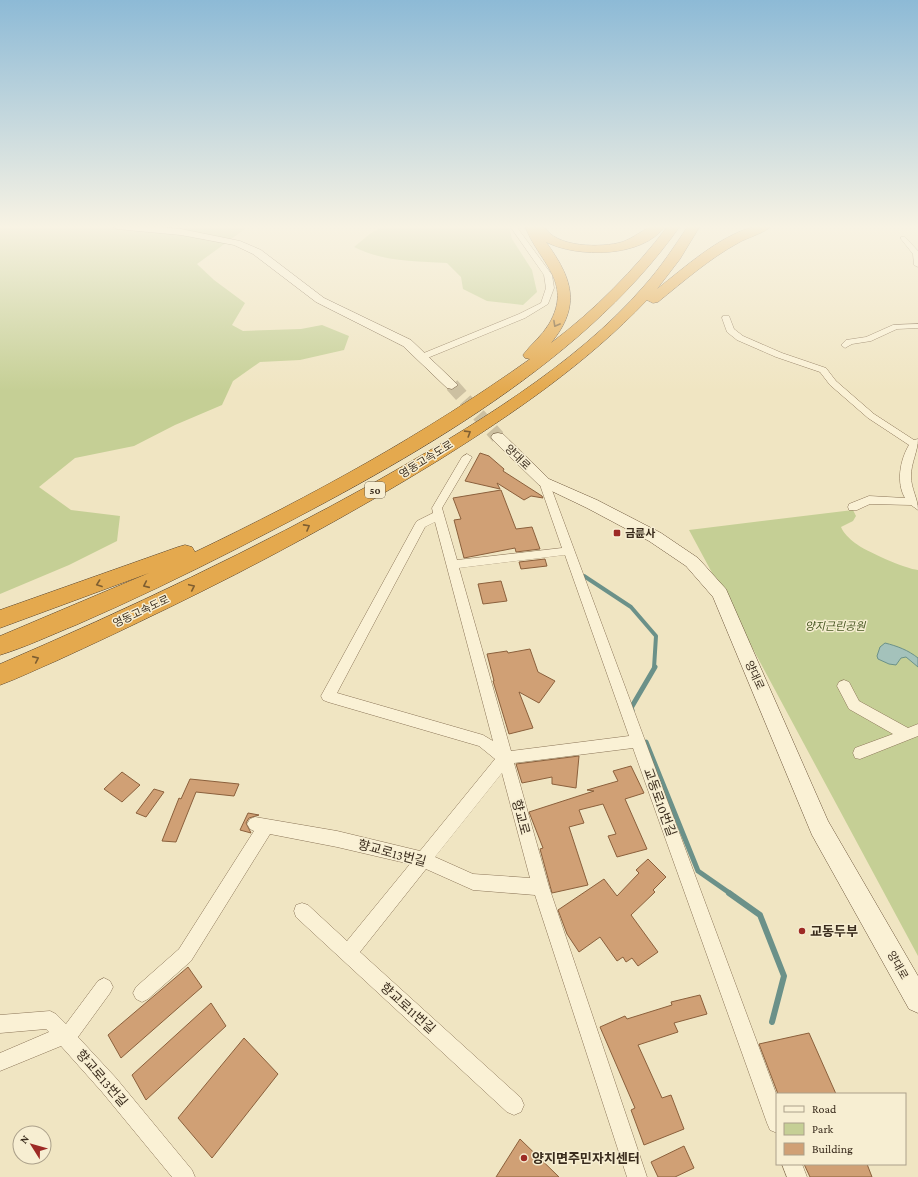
<svg xmlns="http://www.w3.org/2000/svg" width="918" height="1177" viewBox="0 0 918 1177" font-family="'Crimson Pro','Noto Sans KR',serif">
  <style>
    .green { fill: #c5cf95 }
    .water { fill: #a4c2bb; stroke: #6b9189 }
    .lines { fill: none; stroke-linecap: round; stroke-linejoin: round }
    .stream-far2 { stroke: #6b9189; stroke-width: 4 }
    .stream-far1 { stroke: #6b9189; stroke-width: 5 }
    .stream { stroke: #6b9189; stroke-width: 6 }
    .building { fill: #d0a075; stroke: #8b603c }
    .secondary-tunnel { stroke: #ccc0a1; stroke-width: 14; stroke-dasharray: 14 6; stroke-linecap: butt }
    .street-casing { stroke: #8b7558; stroke-width: 1 }
    .secondary-casing { stroke: #6d563b; stroke-width: 1 }
    .highway-casing { stroke: #58432c; stroke-width: 1 }
    .street { fill: #faf1d5; fill-rule: evenodd }
    .secondary { fill: #faf1d5; fill-rule: evenodd }
    .highway { fill: #e4a94e; fill-rule: evenodd }
    .oneway { stroke: #7e5e31 }
    .poi-dot { fill: #9d2a25; stroke: #f7eed2; stroke-width: 1.5 }
    .labels { text-anchor: middle; dominant-baseline: central; stroke-width: 3; stroke-linejoin: round; paint-order: stroke }
    .shield { fill: #f7eed2; stroke: #736653; stroke-width: 1 }
    .shield-label { font-size: 10px; font-weight: bold; fill: #3a2c1d }
    .street-label { font-size: 11px; fill: #3a2c1d; stroke: #f7eed2 }
    .poi-label { font-size: 11px; font-weight: bold; fill: #3a2c1d; stroke: #f7eed2; text-anchor: start }
    .park-label { font-size: 11px; font-style: italic; fill: #475722; stroke: #f7eed2 }
    .near-street-label { font-size: 13px; fill: #3a2c1d; stroke: #f7eed2 }
    .near-poi-label { font-size: 13px; font-weight: bold; fill: #3a2c1d; stroke: #f7eed2; text-anchor: start }
  </style>
  <rect width="100%" height="100%" fill="#f0e5c2"/>
  <g class="green">
    <path d="M0 226H249L197 264 214 280 245 303 232 325 243 331 301 329 322 325 349 336 344 350 300 360 260 362 233 381 222 405 175 425 134 446 75 458 39 487 71 510 120 516 117 541 69 565 0 594Z"/>
    <path d="M384 226H509L512 239 532 270 537 292 523 305 487 301 463 289 461 277 447 263C414 261 384 262 354 247L371 233Z"/>
    <path d="M853 510 856 516 853 521 841 527C844 534 849 538 855 543 865 551 906 569 918 570V956L689 530Z"/>
  </g>
  <path class="water" d="M885 643C897 646 908 650 918 658V667L906 657 901 658 896 665 889 664 878 659 877 656 880 647Z"/>
  <g class="lines">
    <path class="stream-far2" d="M584 576 631 607 656 636 654 668"/>
    <g class="stream-far1">
      <path d="M632 710 631 708 655 667"/>
      <path d="M646 742 698 871 731 894"/>
    </g>
    <path class="stream" d="M729 893 760 915 784 976 772 1022"/>
  </g>
  <g class="building">
    <path d="M480 453 489 456 504 469 503 471 542 496 543 498 531 496 524 500 497 483 500 489 465 481Z"/>
    <path d="M501 490 516 529 532 527 540 549 516 552 515 548 464 558 454 520 461 519 453 498Z"/>
    <path d="M545 559 547 566 521 569 519 562Z"/>
    <path d="M501 581 507 601 483 604 478 584Z"/>
    <path d="M530 649 538 672 555 681 539 703 519 692 533 728 509 734 493 681H494L487 654 507 651 508 653Z"/>
    <path d="M579 756 576 788 552 784V777L522 783 516 764Z"/>
    <path d="M631 766 644 793 625 799 647 849 617 857 608 836 616 834 603 804 579 810 584 823 569 827 588 885 552 893 540 849 543 848 529 812 594 791 587 790 618 781 613 771Z"/>
    <path d="M122 772 140 785 122 802 104 789Z"/>
    <path d="M190 779 239 784 234 796 196 792 176 842 162 841 179 798 181 799Z"/>
    <path d="M154 789 164 792 146 817 136 813Z"/>
    <path d="M248 813 259 815 249 818 246 823 251 833 240 830Z"/>
    <path d="M648 859 666 877 653 890 655 892 631 915 658 952 638 966 632 958 626 962 623 957 617 961 600 937 579 952 567 934 558 910 604 879 617 896 639 873 636 870Z"/>
    <path d="M188 967 202 987 121 1058 108 1035Z"/>
    <path d="M700 995 707 1014 674 1023 678 1032 638 1045 662 1098 671 1095 684 1129 644 1145 631 1110 635 1108 600 1027 625 1016 627 1019 672 1005 671 1002Z"/>
    <path d="M211 1003 226 1026 146 1100 132 1075Z"/>
    <path d="M809 1033 836 1094H778L759 1044Z"/>
    <path d="M244 1038 278 1074 212 1158 178 1118Z"/>
    <path d="M520 1139 559 1177H496Z"/>
    <path d="M684 1146 694 1168 675 1177H658L651 1162Z"/>
    <path d="M804 1164H867L872 1177H810Z"/>
  </g>
  <g class="lines">
    <path class="secondary-tunnel" d="M452 385 498 437"/>
    <g class="street-casing">
      <g id="street">
        <path d="M510 226H516L552 275 554 288 548 304 525 318 425 359H419V355L519 314 541 303 546 288 544 275Z"/>
        <path d="M901 237H905L918 251V267L914 265 913 254 901 239Z"/>
        <path d="M723 316H729L734 329 743 336 782 353 826 368 836 381 874 414 914 440 918 439C918 451 911 463 911 476 911 489 918 498 918 510L911 505 870 504 857 510H849L848 507 849 504 869 496 905 498C896 483 900 460 909 445L868 418 830 385 820 372 776 357 737 340 727 332 722 318Z"/>
        <path d="M918 324V328L897 329 871 341 852 344 845 348 841 345 846 340 866 337 893 325Z"/>
        <path d="M467 454 472 457 442 508 457 560 562 548 539 482 544 479 549 482 777 1096V1133L770 1130 767 1123 633 748 514 763 549 887 647 1177H627L535 895 473 890 426 869 360 952 521 1098 524 1105 521 1112 514 1115 507 1112 296 917 294 911 296 905 302 903 308 905 347 941 410 864 337 847 270 834 191 961 148 999 142 1002 136 999 133 993 136 987 179 949 254 831 250 829 247 824 250 819 255 817 337 831 420 851 495 759 479 746 328 702 323 700 321 696 415 524 417 521 433 513 432 508 462 457ZM435 522 493 741 483 735 337 693 425 527ZM565 555 629 736 511 751 459 568ZM502 773 530 878 473 874 435 857Z"/>
        <path d="M844 680 849 682 859 701 908 728 918 724V736L860 759 855 758 853 753 855 748 893 734 849 709 837 686 839 682Z"/>
        <path d="M104 978 110 981 113 987 110 993 78 1037 116 1078 192 1170 195 1177H172L102 1092 61 1046 0 1071V1053L49 1032 46 1029 0 1033V1015L50 1011 56 1014 66 1024 98 981Z"/>
        <path d="M782 1164H802L807 1177H787Z"/>
      </g>
    </g>
    <g class="secondary-casing">
      <g id="secondary">
        <path d="M112 226H147L181 229 240 241 261 250 324 298 411 340 458 385 452 389 447 388 403 346 316 302 253 254 234 245 181 235 117 229Z"/>
        <path d="M498 433 503 434 549 479 597 500 661 533 698 558 726 589 828 821 918 976V1013L909 1009 812 835 713 597 686 566 649 541 587 508 539 485 493 440 491 437 493 434Z"/>
      </g>
    </g>
    <g class="highway-casing">
      <g id="highway">
        <path d="M525 226H544C555 248 602 248 622 242 632 239 647 227 653 226 656 225 661 226 665 226 643 258 577 258 546 242 572 278 582 305 551 343 595 310 634 270 668 226H680C579 370 392 469 238 548 185 575 131 601 76 625 51 635 26 647 0 655V636L149 573 0 628V610L178 547 185 545 192 547 195 552C312 496 425 434 530 359L525 358 523 355C531 344 542 336 549 324 574 281 538 262 525 226Z"/>
        <path d="M688 226H700L680 259 657 289C684 268 719 236 753 227 758 225 765 226 771 226 767 232 746 238 738 243 709 259 684 281 658 302L653 303 647 300C586 364 514 413 439 460 351 514 259 564 166 609 129 627 93 644 56 661 37 669 19 678 0 685V664C128 609 255 549 377 481 468 429 575 366 644 286 661 267 674 247 688 226Z"/>
      </g>
    </g>
    <use href="#street" class="street"/>
    <use href="#secondary" class="secondary"/>
    <use href="#highway" class="highway"/>
  </g>
  <defs><path id="oneway-chevron" d="M-2-3.5L2.5 0L-2 3.5" fill="none" stroke-width="1.6" stroke-linecap="round" stroke-linejoin="round"/></defs>
  <g class="oneway">
    <use href="#oneway-chevron" transform="translate(556 324) rotate(119)"/>
    <use href="#oneway-chevron" transform="translate(468 433) rotate(-32)"/>
    <use href="#oneway-chevron" transform="translate(307 527) rotate(-29)"/>
    <use href="#oneway-chevron" transform="translate(99 584) rotate(160)"/>
    <use href="#oneway-chevron" transform="translate(146 585) rotate(156)"/>
    <use href="#oneway-chevron" transform="translate(192 587) rotate(-25)"/>
    <use href="#oneway-chevron" transform="translate(36 659) rotate(-24)"/>
  </g>
  <linearGradient id="sky" x2="0" y2="1"><stop stop-color="#8dbad6"/><stop offset="0.58" stop-color="#f8f3e4"/><stop offset="1" stop-color="#f8f3e4" stop-opacity="0"/></linearGradient>
  <rect width="918" height="391" fill="url(#sky)"/>
  <g class="poi-dot">
    <rect x="613" y="529" width="8" height="8" rx="2"/>
    <circle cx="802" cy="931" r="4"/>
    <circle cx="524" cy="1158" r="4"/>
  </g>
  <g class="labels">
    <rect class="shield" x="365" y="482" width="20" height="16" rx="3"/>
    <g class="shield-label">
      <text x="375" y="490">50</text>
    </g>
    <g class="street-label">
      <text transform="translate(518 457) rotate(44)">양대로</text>
      <text transform="translate(426 459) rotate(-32)">영동고속도로</text>
      <text transform="translate(141 611) rotate(-25)">영동고속도로</text>
      <text transform="translate(755 675) rotate(65)">양대로</text>
      <text transform="translate(898 965) rotate(60)">양대로</text>
    </g>
    <g class="poi-label">
      <text x="625" y="533">금륜사</text>
    </g>
    <g class="park-label">
      <text x="835" y="626">양지근린공원</text>
    </g>
    <g class="near-street-label">
      <text transform="translate(660 802) rotate(70)">교동로10번길</text>
      <text transform="translate(521 817) rotate(75)">향교로</text>
      <text transform="translate(392 853) rotate(15)">향교로13번길</text>
      <text transform="translate(408 1008) rotate(42)">향교로11번길</text>
      <text transform="translate(102 1078) rotate(49)">향교로13번길</text>
    </g>
    <g class="near-poi-label">
      <text x="810" y="931">교동두부</text>
      <text x="532" y="1158">양지면주민자치센터</text>
    </g>
  </g>
  <rect x="776" y="1093" width="130" height="72" fill="#f7eed2" stroke="#aba08a"/>
  <rect x="784" y="1106" width="20" height="6" fill="#faf1d5" stroke="#aba08a"/>
  <text x="812" y="1113" font-size="12" fill="#3a2c1d">Road</text>
  <rect x="784" y="1123" width="20" height="12" fill="#c5cf95" stroke="#aba08a"/>
  <text x="812" y="1133" font-size="12" fill="#3a2c1d">Park</text>
  <rect x="784" y="1143" width="20" height="12" fill="#d0a075" stroke="#aba08a"/>
  <text x="812" y="1153" font-size="12" fill="#3a2c1d">Building</text>
  <g transform="translate(32 1145) rotate(307)"><circle r="19" fill="#f7eed2" stroke="#aba08a"/>
  <path d="M0-3L7 15L0 10L-7 15Z" fill="#9d2a25"/>
  <text y="-6" font-size="11" font-weight="bold" text-anchor="middle" fill="#3a2c1d">N</text>
  </g>
</svg>
